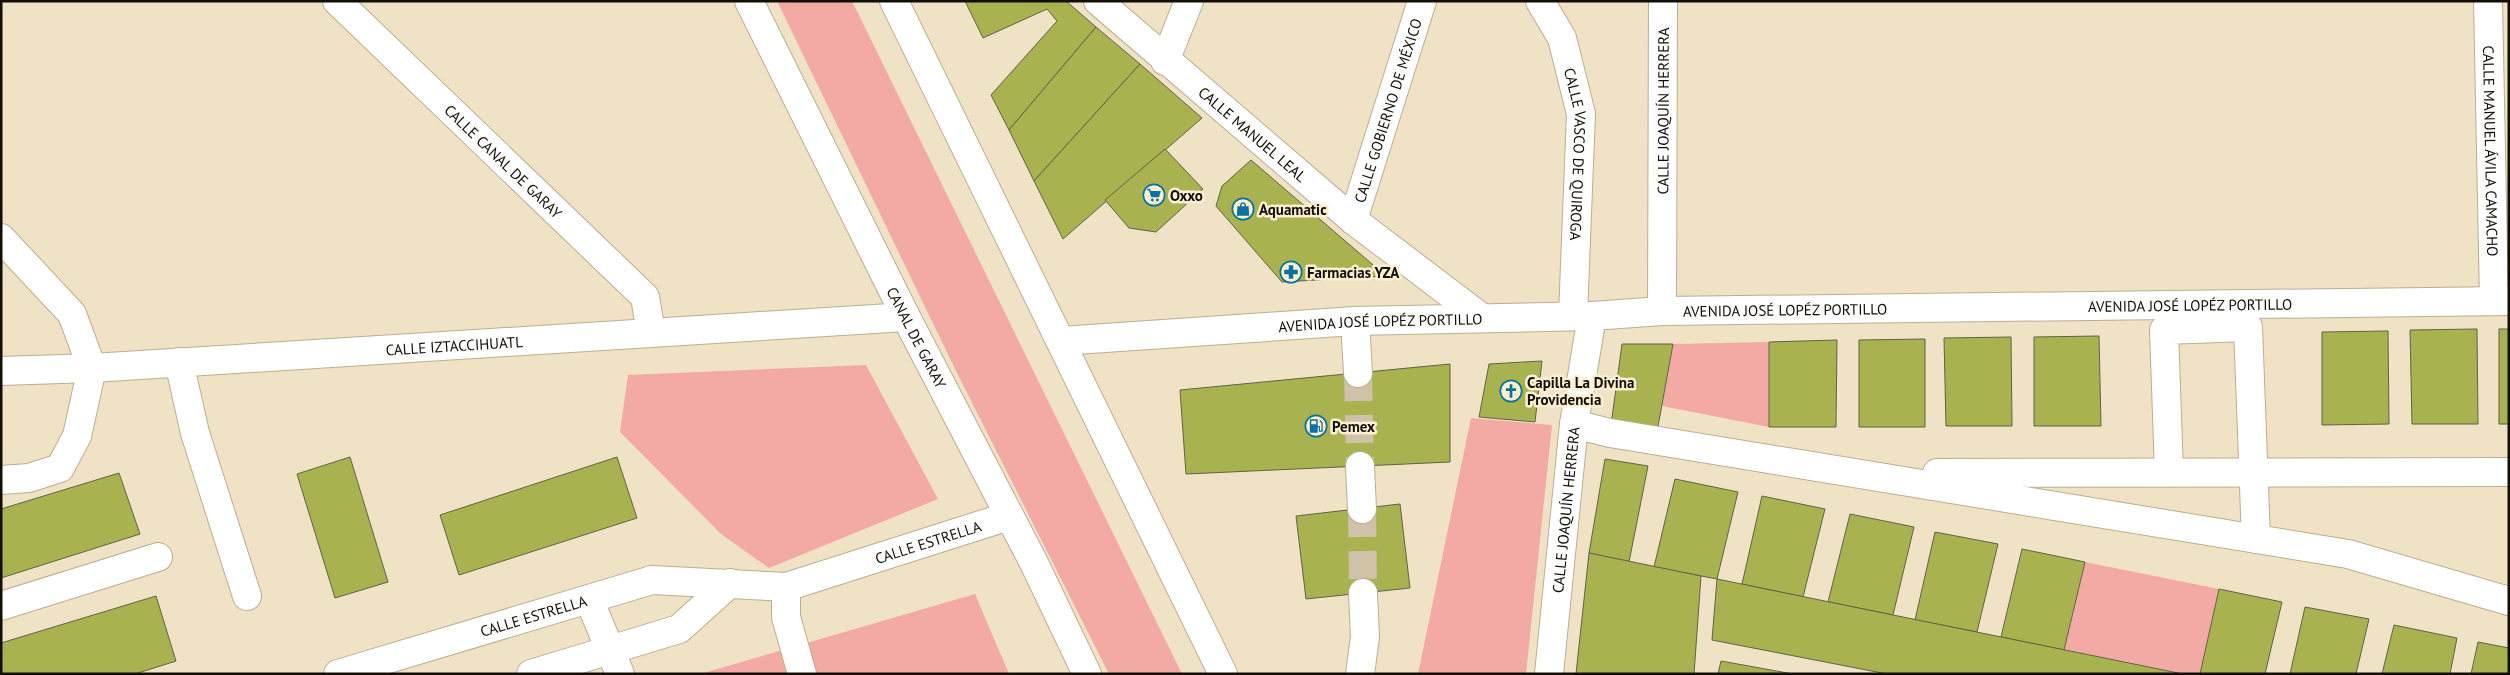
<svg xmlns="http://www.w3.org/2000/svg" width="2510" height="675" viewBox="0 0 2510 675" font-family="'PT Sans',sans-serif">
  <style>
    .green { fill: #f4aaa4 }
    .building { fill: #a8b350; stroke: #5f6348 }
    .lines { fill: none; stroke-linecap: round; stroke-linejoin: round }
    .minor-tunnel { stroke: #cfc2a8; stroke-width: 28; stroke-dasharray: 28 14; stroke-linecap: butt }
    .minor-casing { stroke: #bbae92; stroke-width: 30 }
    .major-casing { stroke: #bbae92; stroke-width: 30 }
    .minor { stroke: #fff; stroke-width: 28 }
    .major { stroke: #fff; stroke-width: 28 }
    .labels { text-anchor: middle; dominant-baseline: central; stroke-width: 5; stroke-linejoin: round; paint-order: stroke }
    .street-label { font-size: 15px; fill: #120e05; stroke: #feefd2 }
    .poi-label { font-size: 15px; font-weight: bold; fill: #120e05; stroke: #feefd2; text-anchor: start }
  </style>
  <rect width="100%" height="100%" fill="#f0e2c5"/>
  <g class="green">
    <path d="M777 1H852L1182 674H1109L958 375Z"/>
    <path d="M1769 342V427L1662 406 1673 344Z"/>
    <path d="M866 365 938 499 769 568 721 534 620 432 628 375Z"/>
    <path d="M1471 418 1552 425 1526 674H1418Z"/>
    <path d="M2085 562 2219 589 2200 674H2183L2064 650Z"/>
    <path d="M975 594 1009 674H700Z"/>
  </g>
  <g class="building">
    <path d="M965 1H1066L1096 27 1009 130 991 95 1057 21 1047 9 983 38Z"/>
    <path d="M1096 27 1140 64 1034 181 1009 130Z"/>
    <path d="M1140 64 1202 118 1063 239 1034 181Z"/>
    <path d="M1165 149 1203 189 1156 232 1129 228 1105 200Z"/>
    <path d="M1251 160 1386 276 1282 282 1216 206 1222 186Z"/>
    <path d="M2477 329 2478 424H2412L2410 330Z"/>
    <rect x="2499" y="329" width="10" height="95"/>
    <path d="M2388 331 2389 424 2322 425V332Z"/>
    <path d="M2099 336 2101 426H2034V337Z"/>
    <path d="M2011 337 2012 426H1946L1944 338Z"/>
    <path d="M1925 339V427H1859V340Z"/>
    <path d="M1837 340 1836 427H1769V342Z"/>
    <path d="M1622 344H1673L1657 432 1611 425Z"/>
    <path d="M1542 361 1535 422 1479 417 1489 364Z"/>
    <path d="M1450 364V462L1186 474 1180 390Z"/>
    <path d="M350 457 388 582 335 598 297 474Z"/>
    <path d="M617 457 637 518 459 575 440 515Z"/>
    <path d="M1605 459 1648 466 1629 562 1589 553Z"/>
    <path d="M119 473 140 534 1 578V509Z"/>
    <path d="M1675 479 1738 492 1717 579 1654 567Z"/>
    <path d="M1762 496 1825 509 1803 597 1742 584Z"/>
    <path d="M1400 504 1410 588 1306 599 1296 516Z"/>
    <path d="M1850 514 1914 527 1893 615 1828 602Z"/>
    <path d="M1935 532 1998 544 1977 632 1915 620Z"/>
    <path d="M2022 549 2085 562 2064 650 2001 637Z"/>
    <path d="M1589 553 1701 576 1694 674H1576Z"/>
    <path d="M1717 579 1893 615 2183 674H1887L1712 640Z"/>
    <path d="M2219 589 2282 602 2265 674H2200Z"/>
    <path d="M156 596 176 661 135 674H1V643Z"/>
    <path d="M2305 607 2369 619 2356 674H2290Z"/>
    <path d="M2394 625 2457 638 2450 674H2382Z"/>
    <path d="M2478 642 2509 648V674H2471Z"/>
    <path d="M1721 661 1793 674H1718Z"/>
  </g>
  <g class="lines">
    <g class="minor-tunnel">
      <path d="M1358 373 1360 466"/>
      <path d="M1362 509 1363 593"/>
    </g>
    <g class="minor-casing">
      <g id="minor">
        <path id="s1" d="M337 1 645 297 651 333"/>
        <path id="s2" d="M1098 1 1353 220 1482 318"/>
        <path id="s3" d="M1540 1 1562 38 1581 114 1573 315"/>
        <path id="s4" d="M2488 1 2494 301"/>
        <path d="M1165 61 1189 1"/>
        <path id="s5" d="M1353 220 1422 1"/>
        <path d="M1 238 72 314 92 368 77 436 60 468 29 478 1 480"/>
        <path id="s6" d="M1662 311 1663 1"/>
        <path d="M1355 321 1358 373"/>
        <path id="s7" d="M1061 341 1355 321 1592 316 1662 311 2509 301"/>
        <path d="M179 362 195 433 247 596"/>
        <path id="s8" d="M1 371 92 368 906 317"/>
        <path d="M1574 424 1610 433 2348 554 2509 601"/>
        <path d="M1360 466 1362 509"/>
        <path d="M2169 472 2164 330 2248 327 2256 539"/>
        <path d="M1937 473 2509 472"/>
        <path d="M786 587V617L802 674"/>
        <path d="M589 599 620 674"/>
        <path d="M1 606 158 557"/>
        <path id="s9" d="M338 674 652 580 786 587 1009 516"/>
        <path d="M531 674 679 629 730 583"/>
        <path d="M1360 674 1365 637 1363 593"/>
        <path id="s10" d="M1549 674 1574 424 1592 316"/>
      </g>
    </g>
    <g class="major-casing">
      <g id="major">
        <path id="s11" d="M749 1 906 317 1034 563 1087 674"/>
        <path d="M894 1 1223 674"/>
      </g>
    </g>
    <use href="#minor" class="minor"/>
    <use href="#major" class="major"/>
  </g>
  <defs>
    <g id="supermarket-ring" transform="scale(1.125)"><circle r="9.5" fill="#feefd2" stroke="#09729e" stroke-width="1.5"/><path d="M-6-5.5h2.5l.6 2H6L4.5 2H-2.5L-4.4-4H-6ZM-1.5 3.2a1.3 1.3 0 1 0 .1 0ZM3 3.2a1.3 1.3 0 1 0 .1 0Z" fill="#09729e"/></g>
    <g id="shop-ring" transform="scale(1.125)"><circle r="9.5" fill="#feefd2" stroke="#09729e" stroke-width="1.5"/><path d="M-5-2.5h2.3a2.7 3.5 0 0 1 5.4 0H5L5.5 6h-11ZM-1.5-2.5h3a1.5 2.3 0 0 0-3 0Z" fill="#09729e"/></g>
    <g id="pharmacy-ring" transform="scale(1.125)"><circle r="9.5" fill="#feefd2" stroke="#09729e" stroke-width="1.5"/><path d="M-2-6h4v4h4v4h-4v4h-4v-4h-4v-4h4Z" fill="#09729e"/></g>
    <g id="church-ring" transform="scale(1.125)"><circle r="9.5" fill="#feefd2" stroke="#09729e" stroke-width="1.5"/><path d="M-1.2-6h2.4v3.5h3.3v2.4h-3.3V6h-2.4V-.1h-3.3v-2.4h3.3Z" fill="#09729e"/></g>
    <g id="fuel-ring" transform="scale(1.125)"><circle r="9.5" fill="#feefd2" stroke="#09729e" stroke-width="1.5"/><path d="M-5.5-6h7V0h2V4h1.3V-2.5L3-4.5l.8-.8L6-3V5H2.5V1h-1V6h-7ZM-4.2-4.7v3.2H.2V-4.7Z" fill="#09729e"/></g>
  </defs>
  <g fill-rule="evenodd">
    <use href="#supermarket-ring" x="1154" y="195"/>
    <use href="#shop-ring" x="1243" y="209"/>
    <use href="#pharmacy-ring" x="1291" y="272"/>
    <use href="#church-ring" x="1511" y="391"/>
    <use href="#fuel-ring" x="1316" y="426"/>
  </g>
  <g class="labels">
    <g class="street-label">
      <text stroke="none"><textPath href="#s5" startOffset="115">CALLE GOBIERNO DE MÉXICO</textPath></text>
      <text stroke="none"><textPath href="#s6" startOffset="200">CALLE JOAQUÍN HERRERA</textPath></text>
      <text stroke="none"><textPath href="#s2" startOffset="204">CALLE MANUEL LEAL</textPath></text>
      <text stroke="none"><textPath href="#s4" startOffset="150">CALLE MANUEL ÁVILA CAMACHO</textPath></text>
      <text stroke="none"><textPath href="#s3" startOffset="161">CALLE VASCO DE QUIROGA</textPath></text>
      <text stroke="none"><textPath href="#s1" startOffset="231">CALLE CANAL DE GARAY</textPath></text>
      <text stroke="none"><textPath href="#s7" startOffset="1130">AVENIDA JOSÉ LOPÉZ PORTILLO</textPath></text>
      <text stroke="none"><textPath href="#s7" startOffset="725">AVENIDA JOSÉ LOPÉZ PORTILLO</textPath></text>
      <text stroke="none"><textPath href="#s7" startOffset="320">AVENIDA JOSÉ LOPÉZ PORTILLO</textPath></text>
      <text stroke="none"><textPath href="#s11" startOffset="376">CANAL DE GARAY</textPath></text>
      <text stroke="none"><textPath href="#s8" startOffset="454">CALLE IZTACCIHUATL</textPath></text>
      <text stroke="none"><textPath href="#s10" startOffset="165">CALLE JOAQUÍN HERRERA</textPath></text>
      <text stroke="none"><textPath href="#s9" startOffset="611">CALLE ESTRELLA</textPath></text>
      <text stroke="none"><textPath href="#s9" startOffset="204">CALLE ESTRELLA</textPath></text>
    </g>
    <g class="poi-label">
      <text x="1170" y="195">Oxxo</text>
      <text x="1259" y="209">Aquamatic</text>
      <text x="1307" y="272">Farmacias YZA</text>
      <text x="1527" y="382">Capilla La Divina<tspan x="1527" dy="17">Providencia</tspan></text>
      <text x="1332" y="426">Pemex</text>
    </g>
  </g>
  <rect width="2510" height="675" fill="none" stroke="#120e05" stroke-width="5"/>
</svg>
